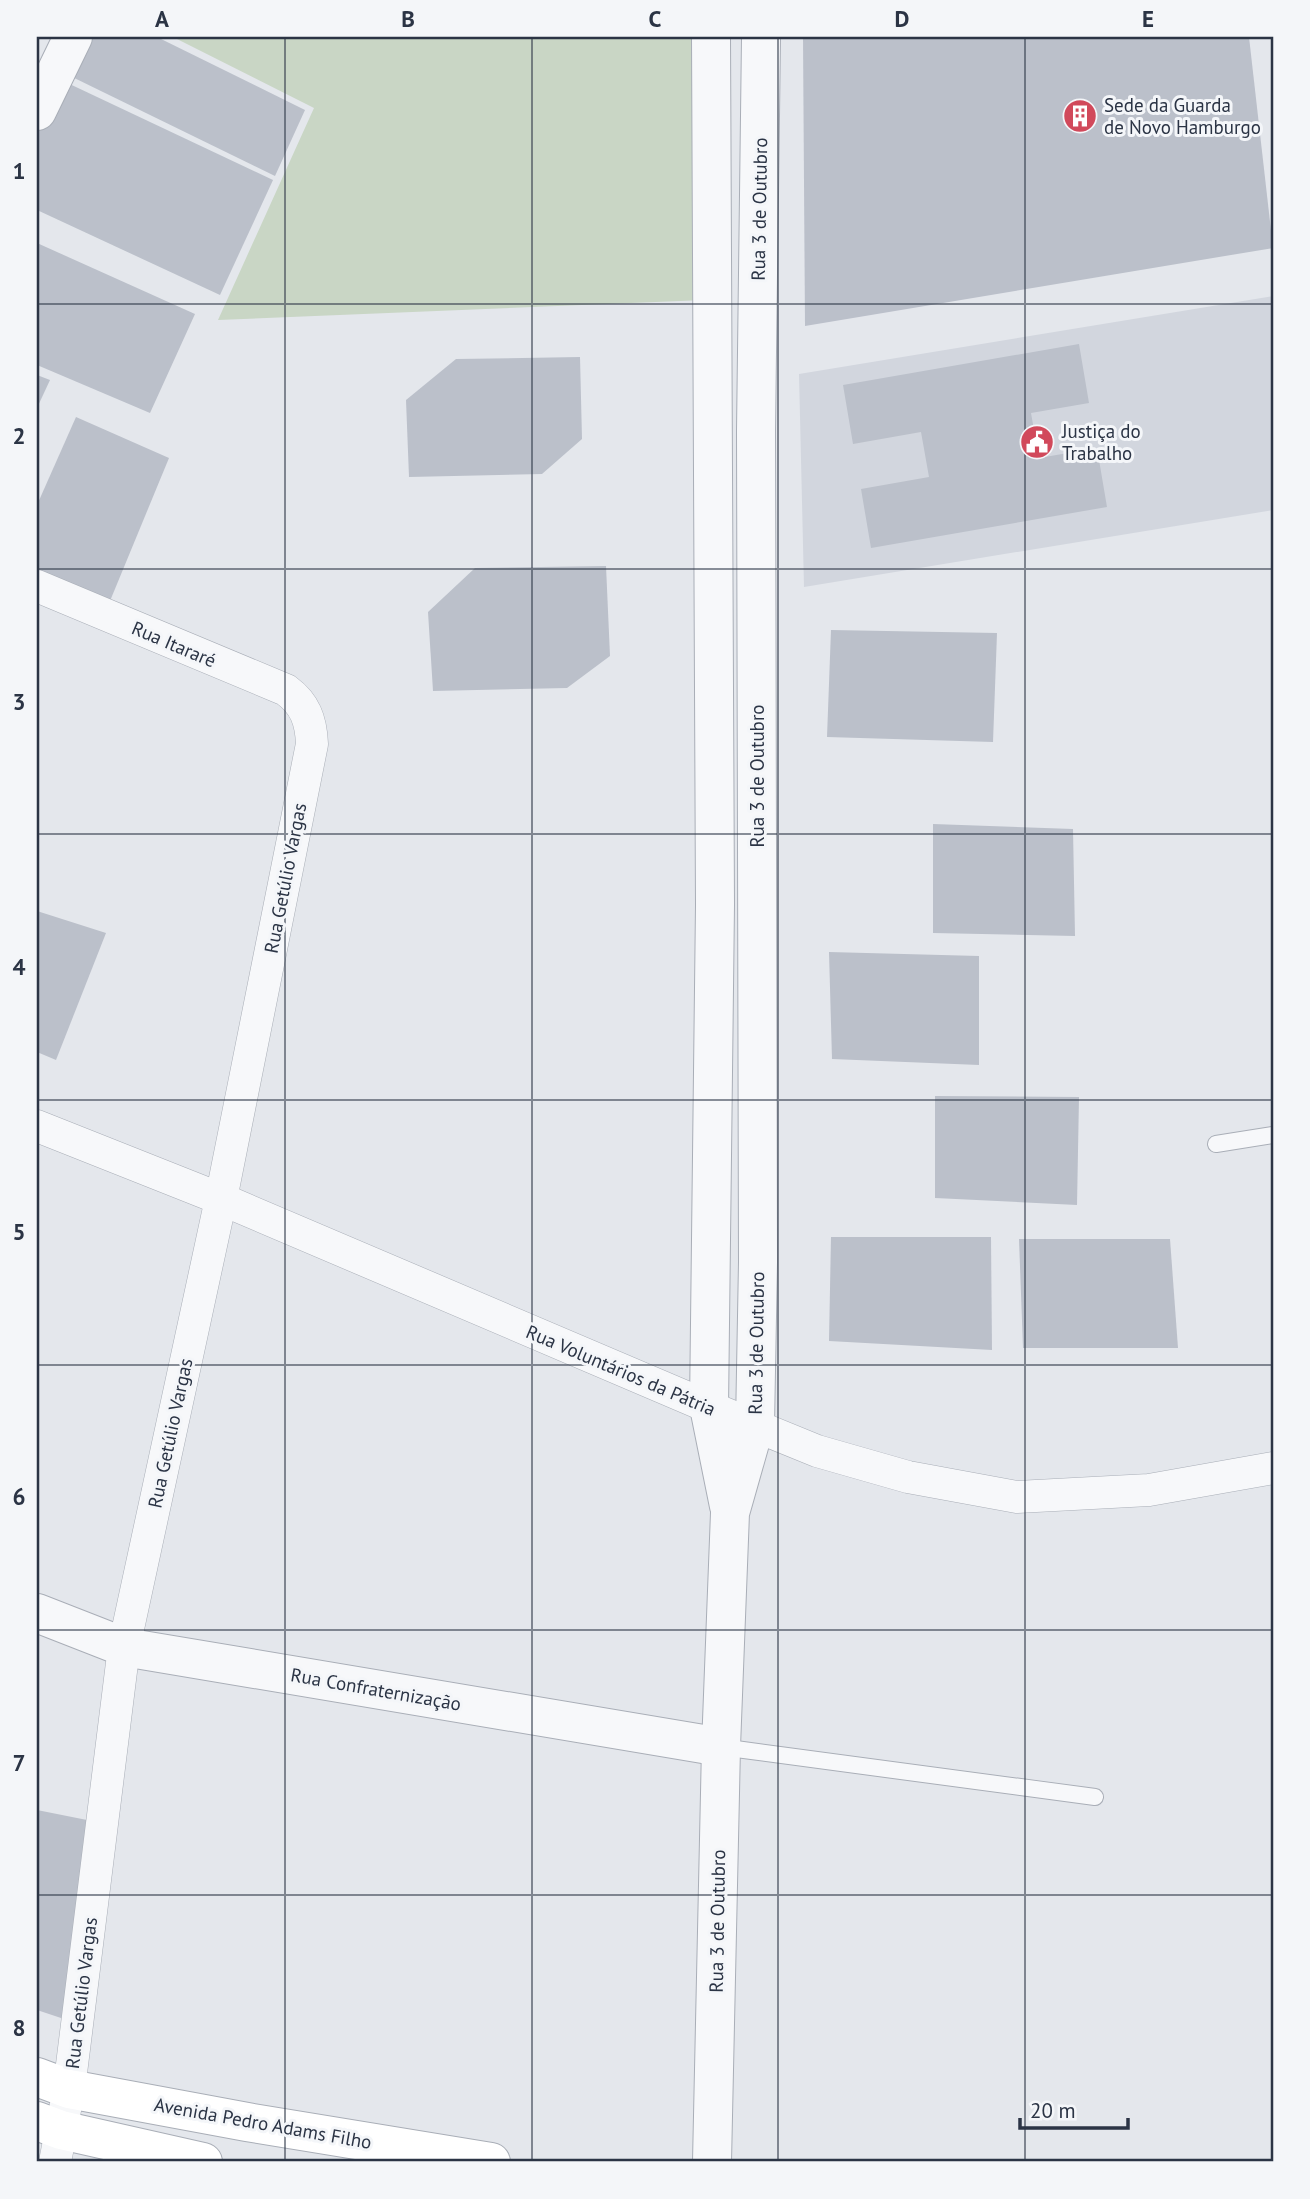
<svg xmlns="http://www.w3.org/2000/svg" width="1310" height="2199" viewBox="0 0 1310 2199" font-family="'PT Sans',sans-serif">
  <style>
    .built { fill: #d2d6de }
    .green { fill: #c9d6c5 }
    .building { fill: #bbc0ca }
    .lines { fill: none; stroke-linecap: round; stroke-linejoin: round }
    .service-casing { stroke: #a9aeb7; stroke-width: 18 }
    .minor-casing { stroke: #a9aeb7; stroke-width: 33 }
    .tertiary-casing { stroke: #a9aeb7; stroke-width: 40 }
    .secondary-casing { stroke: #a9aeb7; stroke-width: 40 }
    .service { stroke: #f7f8fa; stroke-width: 16 }
    .minor { stroke: #f7f8fa; stroke-width: 32 }
    .tertiary { stroke: #f7f8fa; stroke-width: 38 }
    .secondary { stroke: #fff; stroke-width: 38 }
    .grid { fill: none; stroke: #2b3445; stroke-width: 2; stroke-opacity: 0.55 }
    .labels { text-anchor: middle; dominant-baseline: central; stroke-width: 6; stroke-linejoin: round; paint-order: stroke }
    .poi-label { font-size: 19px; fill: #2b3445; stroke: #f4f6f9; text-anchor: start }
    .street-label { font-size: 19px; fill: #2b3445; stroke: #f4f6f9 }
    .neatline { fill: none; stroke: #2b3445; stroke-width: 2.5 }
    .grid-label { font-size: 23px; text-anchor: middle; font-weight: bold; fill: #2b3445 }
  </style>
  <rect width="100%" height="100%" fill="#e4e7ec"/>
  <path class="built" d="M1273 296V510L804 587 799 374Z"/>
  <path class="green" d="M173 37H703L705 300 218 320 314 108Z"/>
  <g class="building">
    <path d="M79 37H157L305 110 275 176 62 72Z"/>
    <path d="M803 37H1249L1273 248 805 326Z"/>
    <path d="M59 79 273 180 220 295 37 210V125Z"/>
    <path d="M37 243 195 314 150 413 37 365Z"/>
    <path d="M1079 344 1089 403 1031 413 1039 458 1097 448 1107 507 871 548 861 489 929 477 921 432 853 444 843 385Z"/>
    <path d="M580 357 582 439 542 474 409 477 406 400 456 359Z"/>
    <path d="M37 375 50 380 37 408Z"/>
    <path d="M76 417 169 458 110 601 37 570V505Z"/>
    <path d="M606 566 610 656 567 688 433 691 428 612 475 568Z"/>
    <path d="M831 630 997 633 993 742 827 737Z"/>
    <path d="M933 824 1073 829 1075 936 933 933Z"/>
    <path d="M37 911 106 933 56 1060 37 1052Z"/>
    <path d="M829 952 979 956V1065L832 1059Z"/>
    <path d="M935 1096 1079 1097 1077 1205 935 1198Z"/>
    <path d="M831 1237H991L992 1350 829 1341Z"/>
    <path d="M1019 1239H1170L1178 1348H1023Z"/>
    <path d="M37 1810 102 1823 64 2019 37 2010Z"/>
  </g>
  <g class="lines">
    <g class="service-casing">
      <g id="service">
        <path d="M1216 1144 1273 1135"/>
        <path d="M721 1747 1095 1797"/>
      </g>
    </g>
    <g class="minor-casing">
      <g id="minor">
        <path d="M37 586 286 690C305 704 311 720 312 744L221 1199 124 1647 69 2089 55 2162"/>
        <path d="M37 1126 221 1199 709 1407 817 1451 908 1477 1017 1497 1149 1490 1273 1468"/>
      </g>
    </g>
    <g class="tertiary-casing">
      <g id="tertiary">
        <path d="M711 37 715 905 709 1407 729 1506"/>
        <path d="M37 111 73 37"/>
        <path d="M37 1613 124 1647 721 1747"/>
        <path d="M712 2162 721 1747 730 1513 755 1425 758 1262 756 431 761 37"/>
      </g>
    </g>
    <g class="secondary-casing">
      <g id="secondary">
        <path d="M37 2077 69 2089 247 2122 491 2162"/>
        <path d="M37 2121 61 2130 203 2162"/>
      </g>
    </g>
    <use href="#service" class="service"/>
    <use href="#minor" class="minor"/>
    <use href="#tertiary" class="tertiary"/>
    <use href="#secondary" class="secondary"/>
  </g>
  <path class="grid" d="M285 37V2162M532 37V2162M778 37V2162M1025 37V2162M37 304H1273M37 569H1273M37 834H1273M37 1100H1273M37 1365H1273M37 1630H1273M37 1895H1273"/>
  <defs>
    <g id="building-disc" transform="scale(1.75)"><circle r="9.5" fill="#d1495b" stroke="#f4f6f9"/><path d="M-4-6H4V6H1V3H-1V6H-4ZM-2.5-4.3h1.7v1.8h-1.7ZM.8-4.3h1.7v1.8H.8ZM-2.5-1h1.7V.8h-1.7ZM.8-1h1.7V.8H.8Z" fill="#fff"/></g>
    <g id="civic-disc" transform="scale(1.75)"><circle r="9.5" fill="#d1495b" stroke="#f4f6f9"/><path d="M-.6-6.5H3V-4.5H.6V-3L4-1V1h2V6H-6V1h2V-1L-.6-3ZM-1.2 2.5V6h2.4V2.5Z" fill="#fff"/></g>
  </defs>
  <g fill-rule="evenodd">
    <use href="#building-disc" x="1080" y="116"/>
    <use href="#civic-disc" x="1037" y="442"/>
  </g>
  <g class="labels">
    <g class="poi-label">
      <text x="1104" y="105">Sede da Guarda<tspan x="1104" dy="22">de Novo Hamburgo</tspan></text>
      <text x="1062" y="431">Justiça do<tspan x="1062" dy="22">Trabalho</tspan></text>
    </g>
    <g class="street-label">
      <text transform="translate(759 209) rotate(-89)">Rua 3 de Outubro</text>
      <text transform="translate(174 644) rotate(23)">Rua Itararé</text>
      <text transform="translate(757 776) rotate(-90)">Rua 3 de Outubro</text>
      <text transform="translate(285 878) rotate(-79)">Rua Getúlio Vargas</text>
      <text transform="translate(756 1343) rotate(-89)">Rua 3 de Outubro</text>
      <text transform="translate(621 1370) rotate(23)">Rua Voluntários da Pátria</text>
      <text transform="translate(170 1433) rotate(-78)">Rua Getúlio Vargas</text>
      <text transform="translate(376 1689) rotate(10)">Rua Confraternização</text>
      <text transform="translate(717 1921) rotate(-89)">Rua 3 de Outubro</text>
      <text transform="translate(81 1993) rotate(-83)">Rua Getúlio Vargas</text>
      <text transform="translate(263 2123) rotate(10)">Avenida Pedro Adams Filho</text>
    </g>
  </g>
  <rect width="1310" height="2199" fill="none" stroke="#f4f6f9" stroke-width="77"/>
  <path d="M1020 2118v10h108v-10" fill="none" stroke="#2b3445" stroke-width="3.5"/>
  <text x="1030" y="2118" font-size="21" fill="#2b3445" stroke="#f4f6f9" stroke-width="5" paint-order="stroke">20 m</text>
  <rect x="38" y="38" width="1234" height="2122" class="neatline"/>
  <g class="grid-label">
    <text x="162" y="27">A</text>
    <text x="408" y="27">B</text>
    <text x="655" y="27">C</text>
    <text x="902" y="27">D</text>
    <text x="1148" y="27">E</text>
    <text x="19" y="179">1</text>
    <text x="19" y="444">2</text>
    <text x="19" y="710">3</text>
    <text x="19" y="975">4</text>
    <text x="19" y="1240">5</text>
    <text x="19" y="1505">6</text>
    <text x="19" y="1771">7</text>
    <text x="19" y="2036">8</text>
  </g>
</svg>
